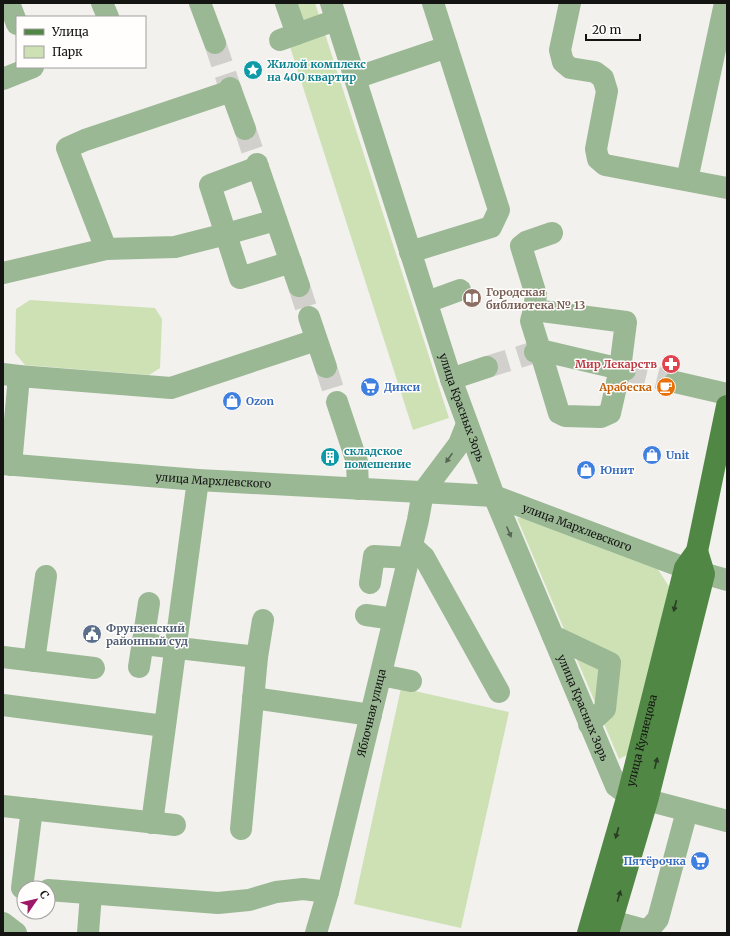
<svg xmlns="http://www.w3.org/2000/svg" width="730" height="936" viewBox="0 0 730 936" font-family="Merriweather,serif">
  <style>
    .green { fill: #cde1b5 }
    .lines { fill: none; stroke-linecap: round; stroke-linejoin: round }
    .minor-tunnel { stroke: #d1d0cc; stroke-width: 22; stroke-dasharray: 22 11; stroke-linecap: butt }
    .minor { stroke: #9bb894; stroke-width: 22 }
    .major { stroke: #518744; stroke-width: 22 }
    .oneway { fill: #586654 }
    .oneway2 { fill: #293c24 }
    .labels { text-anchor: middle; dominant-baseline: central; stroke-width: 3; stroke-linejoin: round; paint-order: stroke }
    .culture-label { font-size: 11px; font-weight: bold; fill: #0d838f; stroke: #fffefd; text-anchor: start }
    .education-label { font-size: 11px; font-weight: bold; fill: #785e54; stroke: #fffefd; text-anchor: start }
    .health-label { font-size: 11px; font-weight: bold; fill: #be3a42; stroke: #fffefd; text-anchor: end }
    .shop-label { font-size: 11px; font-weight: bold; fill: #366cbe; stroke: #fffefd; text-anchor: start }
    .food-label { font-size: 11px; font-weight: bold; fill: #c56008; stroke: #fffefd; text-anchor: end }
    .street-label { font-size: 11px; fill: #141413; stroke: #fffefd }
    .service-label { font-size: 11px; font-weight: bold; fill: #4e5e75; stroke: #fffefd; text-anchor: start }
  </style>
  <rect width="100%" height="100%" fill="#f2f1ed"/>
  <g class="green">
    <path d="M276 3H315L449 418 413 430Z"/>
    <path d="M30 300 155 308 162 319 160 368 149 375 25 365 15 353 16 309Z"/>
    <path d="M517 518 558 519 657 568 674 594 629 754 619 759Z"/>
    <path d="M401 688 509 712 461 928 354 904Z"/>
  </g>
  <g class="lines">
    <g class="minor-tunnel">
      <path d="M215 43 230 88"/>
      <path d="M245 129 257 164"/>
      <path d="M299 286 309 317"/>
      <path d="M326 367 337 402"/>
      <path d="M487 367 535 352"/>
      <path d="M625 370 675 382"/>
    </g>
    <g class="minor">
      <path d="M9 3 17 24"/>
      <path d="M102 3 108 17"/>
      <path d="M200 3 215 43"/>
      <path d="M286 3 297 34"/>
      <path id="s1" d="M331 3 451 379 494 496 616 786 628 795 727 821"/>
      <path d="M570 3 560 50 563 62 570 68 595 72 603 78 607 91 596 149 598 159 605 165 727 188"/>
      <path d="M280 40 336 20"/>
      <path d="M355 78 447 47"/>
      <path d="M3 79 33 67"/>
      <path d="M230 88 245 129"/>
      <path d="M257 164 299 286"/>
      <path d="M258 167 210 185 240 278 291 262"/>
      <path d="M687 180 725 3"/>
      <path d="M106 249 67 148 85 140 231 91"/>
      <path d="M410 252 491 227 499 210 433 3"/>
      <path d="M3 273 106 249 175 247 226 234 276 220"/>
      <path d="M427 302 460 290"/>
      <path d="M534 310 531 321 540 350 625 370"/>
      <path d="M309 317 326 367"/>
      <path d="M535 352 540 350 559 413 565 416 601 417 610 413 620 369 626 322 534 310 536 295 521 246 526 242 552 233"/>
      <path d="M3 374 19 376 11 465"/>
      <path d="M19 376 171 388 316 340"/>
      <path d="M451 379 487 367"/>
      <path d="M675 382 727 394"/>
      <path d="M337 402 357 462 358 489"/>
      <path id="s2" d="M3 464 198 480 494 496 685 568 727 580"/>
      <path d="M412 546 424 557 499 692"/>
      <path d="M370 583 374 556 409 558"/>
      <path d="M366 615 394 619"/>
      <path d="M553 636 610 663 605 709 589 724"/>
      <path d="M143 644 257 657"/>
      <path d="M3 657 94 668"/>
      <path d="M34 661 46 576"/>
      <path d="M139 667 149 603"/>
      <path d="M381 675 411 681"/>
      <path d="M253 698 371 715"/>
      <path d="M3 705 164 726"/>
      <path d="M3 806 175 825"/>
      <path d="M152 823 198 480"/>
      <path d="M241 829 257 657 263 620"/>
      <path d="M22 888 32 809"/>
      <path d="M48 890 218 903 249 900 276 892 303 889 328 892"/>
      <path d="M612 921 645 930 652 926 658 919 687 811"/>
      <path d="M3 923 16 933"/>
      <path d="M88 933 91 894"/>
      <path id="s3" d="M316 933 328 892 418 520 423 492 459 444 467 424"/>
    </g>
    <g class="major">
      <path id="s4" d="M588 933 628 795 685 568 697 551 727 406"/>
      <path d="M608 933 647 801 704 574 697 551"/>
    </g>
  </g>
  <defs><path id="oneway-solid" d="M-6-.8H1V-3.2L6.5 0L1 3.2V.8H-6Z"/></defs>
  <g class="oneway">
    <use href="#oneway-solid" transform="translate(449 458) rotate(125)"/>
    <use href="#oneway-solid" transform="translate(509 532) rotate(67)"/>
  </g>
  <g class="oneway2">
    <use href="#oneway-solid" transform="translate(675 606) rotate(104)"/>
    <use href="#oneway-solid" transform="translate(656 763) rotate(-76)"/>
    <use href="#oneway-solid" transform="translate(617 833) rotate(106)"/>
    <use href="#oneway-solid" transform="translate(619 896) rotate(-74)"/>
  </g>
  <defs>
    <g id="sight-disc" transform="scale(1)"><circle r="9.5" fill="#0f9aa8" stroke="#fffefd"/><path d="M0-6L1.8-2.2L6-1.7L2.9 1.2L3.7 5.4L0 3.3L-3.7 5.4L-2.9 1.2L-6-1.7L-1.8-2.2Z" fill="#fff"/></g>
    <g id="library-disc" transform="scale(1)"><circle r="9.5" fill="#8d6e63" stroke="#fffefd"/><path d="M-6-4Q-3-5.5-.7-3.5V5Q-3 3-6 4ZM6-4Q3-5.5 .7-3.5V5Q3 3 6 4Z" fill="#fff"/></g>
    <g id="pharmacy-disc" transform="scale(1)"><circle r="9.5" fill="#e0444e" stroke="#fffefd"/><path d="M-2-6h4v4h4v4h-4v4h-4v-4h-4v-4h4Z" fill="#fff"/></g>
    <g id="supermarket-disc" transform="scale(1)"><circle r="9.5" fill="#3f7fe0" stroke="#fffefd"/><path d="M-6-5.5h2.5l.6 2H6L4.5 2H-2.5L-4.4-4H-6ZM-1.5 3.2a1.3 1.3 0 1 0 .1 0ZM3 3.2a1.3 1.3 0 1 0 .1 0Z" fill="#fff"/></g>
    <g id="cafe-disc" transform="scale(1)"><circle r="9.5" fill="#e8710a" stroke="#fffefd"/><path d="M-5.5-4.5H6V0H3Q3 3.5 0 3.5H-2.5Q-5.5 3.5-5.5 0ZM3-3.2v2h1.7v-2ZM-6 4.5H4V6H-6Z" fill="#fff"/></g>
    <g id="shop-disc" transform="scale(1)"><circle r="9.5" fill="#3f7fe0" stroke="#fffefd"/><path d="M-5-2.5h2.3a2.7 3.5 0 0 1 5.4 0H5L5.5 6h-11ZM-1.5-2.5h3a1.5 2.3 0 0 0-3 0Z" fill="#fff"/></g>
    <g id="building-disc" transform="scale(1)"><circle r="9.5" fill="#0f9aa8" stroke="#fffefd"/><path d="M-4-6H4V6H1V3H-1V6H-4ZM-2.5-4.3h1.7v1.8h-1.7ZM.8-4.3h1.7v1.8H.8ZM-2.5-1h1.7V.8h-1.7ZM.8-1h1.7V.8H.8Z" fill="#fff"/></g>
    <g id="civic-disc" transform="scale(1)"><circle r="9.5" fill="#5c6f8a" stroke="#fffefd"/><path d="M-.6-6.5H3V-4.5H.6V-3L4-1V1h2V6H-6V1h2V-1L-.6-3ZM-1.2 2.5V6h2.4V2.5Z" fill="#fff"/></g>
  </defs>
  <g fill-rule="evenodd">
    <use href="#sight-disc" x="253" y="70"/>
    <use href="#library-disc" x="472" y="298"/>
    <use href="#pharmacy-disc" x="671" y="364"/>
    <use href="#supermarket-disc" x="370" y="387"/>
    <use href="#cafe-disc" x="666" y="387"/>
    <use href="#shop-disc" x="232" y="401"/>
    <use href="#shop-disc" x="652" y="455"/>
    <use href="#building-disc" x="330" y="457"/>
    <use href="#shop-disc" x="586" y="470"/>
    <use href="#civic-disc" x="92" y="634"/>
    <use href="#supermarket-disc" x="700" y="861"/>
  </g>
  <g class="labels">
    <g class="culture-label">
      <text x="267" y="64">Жилой комплекс<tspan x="267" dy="13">на 400 квартир</tspan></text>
      <text x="344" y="451">складское<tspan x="344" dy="13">помешение</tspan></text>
    </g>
    <g class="education-label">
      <text x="486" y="292">Городская<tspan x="486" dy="13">библиотека № 13</tspan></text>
    </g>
    <g class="health-label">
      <text x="657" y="364">Мир Лекарств</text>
    </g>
    <g class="shop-label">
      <text x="384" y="387">Дикси</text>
      <text x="246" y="401">Ozon</text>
      <text x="666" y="455">Unit</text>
      <text x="600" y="470">Юнит</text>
      <text x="686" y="861" text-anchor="end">Пятёрочка</text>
    </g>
    <g class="food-label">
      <text x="652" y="387">Арабеска</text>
    </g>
    <g class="street-label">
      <text stroke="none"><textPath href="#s1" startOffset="425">улица Красных Зорь</textPath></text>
      <text stroke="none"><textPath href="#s2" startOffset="211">улица Мархлевского</textPath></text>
      <text stroke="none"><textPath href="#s2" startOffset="581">улица Мархлевского</textPath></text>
      <text stroke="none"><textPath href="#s1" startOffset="749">улица Красных Зорь</textPath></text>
      <text stroke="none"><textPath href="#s3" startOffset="227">Яблочная улица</textPath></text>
      <text stroke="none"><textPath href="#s4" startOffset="200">улица Кузнецова</textPath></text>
    </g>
    <g class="service-label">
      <text x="106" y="628">Фрунзенский<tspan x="106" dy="13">районный суд</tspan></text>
    </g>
  </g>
  <rect width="730" height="936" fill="none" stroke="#141413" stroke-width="8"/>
  <rect x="16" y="16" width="130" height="52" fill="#fffefd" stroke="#a1a09f"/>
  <rect x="24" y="29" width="20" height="6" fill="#518744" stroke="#a1a09f"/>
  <text x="52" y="36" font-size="12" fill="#141413">Улица</text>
  <rect x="24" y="46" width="20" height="12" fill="#cde1b5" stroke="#a1a09f"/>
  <text x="52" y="56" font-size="12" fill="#141413">Парк</text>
  <g transform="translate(36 900) rotate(56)"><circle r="19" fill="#fffefd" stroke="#a1a09f"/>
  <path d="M0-3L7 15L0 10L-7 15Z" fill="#9f1867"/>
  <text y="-6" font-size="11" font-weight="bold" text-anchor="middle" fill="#141413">С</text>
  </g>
  <path d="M586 34v6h54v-6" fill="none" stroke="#141413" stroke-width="2"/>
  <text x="592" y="34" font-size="12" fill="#141413" stroke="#fffefd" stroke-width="3" paint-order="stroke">20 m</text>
</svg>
